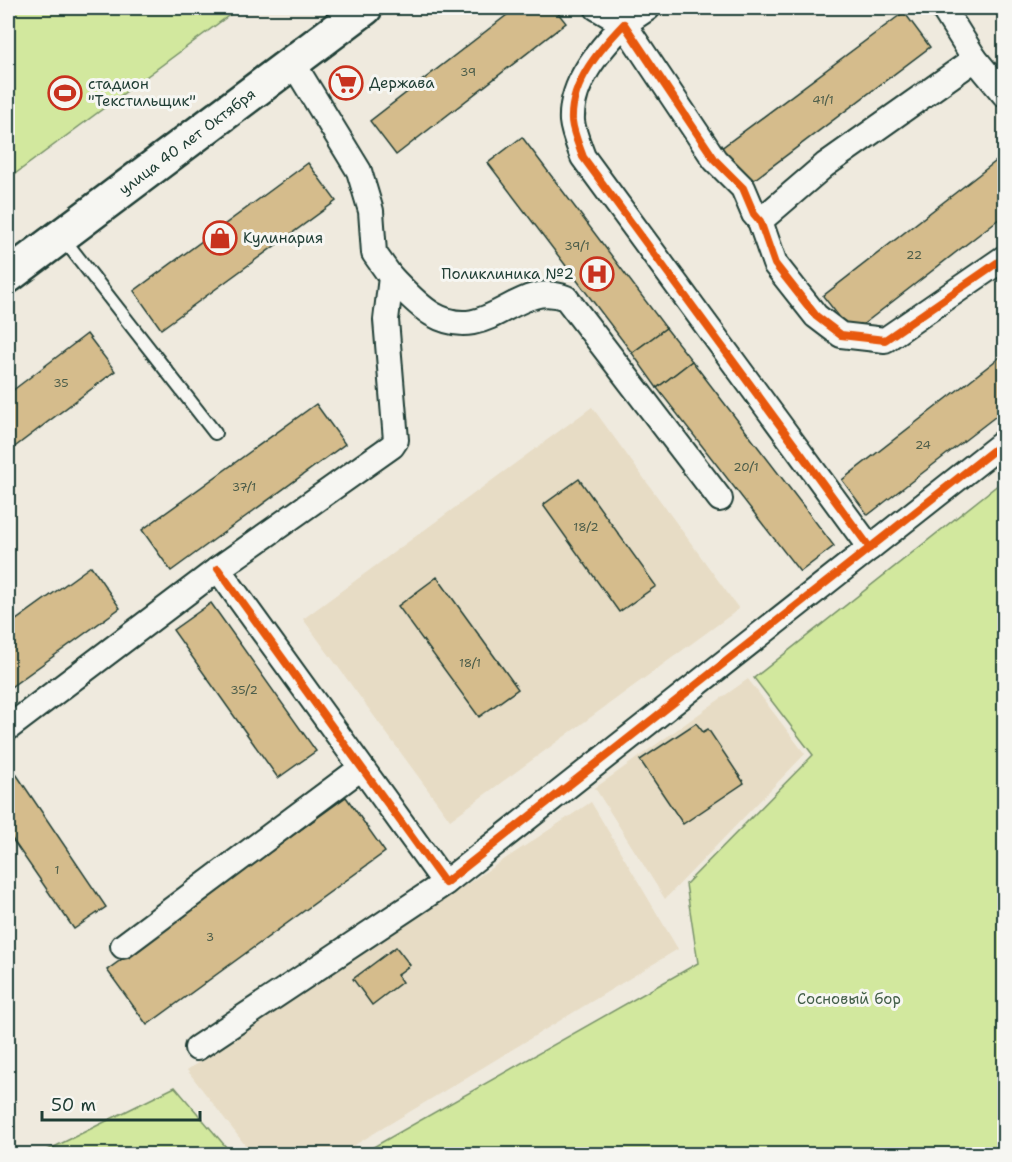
<svg xmlns="http://www.w3.org/2000/svg" width="1012" height="1162" viewBox="0 0 1012 1162" font-family="'Shantell Sans',sans-serif">
  <style>
    .built { fill: #e7dcc5 }
    .green { fill: #d2e89e; stroke: #789269; stroke-width: 1.5 }
    .building { fill: #d5bc8c; stroke: #1f3d34; stroke-width: 1.5 }
    .lines { fill: none; stroke-linecap: round; stroke-linejoin: round }
    .lane-casing { stroke: #1f3d34; stroke-width: 16 }
    .street-casing { stroke: #1f3d34; stroke-width: 28 }
    .secondary-casing { stroke: #1f3d34; stroke-width: 38 }
    .lane { stroke: #f6f6f2; stroke-width: 12 }
    .street { stroke: #f6f6f2; stroke-width: 24 }
    .secondary { stroke: #f6f6f2; stroke-width: 33 }
    .cycleway-casing { stroke: #f6f6f2; stroke-width: 11 }
    .cycleway { stroke: #e8590c; stroke-width: 8 }
    .labels { text-anchor: middle; dominant-baseline: central; stroke-width: 6; stroke-linejoin: round; paint-order: stroke }
    .number-label { font-size: 12px; fill: #4c5d4a }
    .poi-label { font-size: 15px; fill: #1f3d34; stroke: #f6f6f2; text-anchor: start }
    .street-label { font-size: 15px; fill: #1f3d34; stroke: #f6f6f2 }
    .park-label { font-size: 15px; fill: #435f49; stroke: #f6f6f2 }
  </style>
  <rect width="100%" height="100%" fill="#efeade"/>
  <filter id="ink" filterUnits="userSpaceOnUse"><feTurbulence type="fractalNoise" baseFrequency=".0167" numOctaves="2"/><feDisplacementMap in="SourceGraphic" scale="12" xChannelSelector="R" yChannelSelector="G"/><feConvolveMatrix kernelMatrix="1 2 1 2 8 2 1 2 1" color-interpolation-filters="sRGB"/></filter>
  <g filter="url(#ink)">
    <g class="built">
      <path d="M592 407 739 609 450 820 303 619Z"/>
      <path d="M748 679 805 754 665 899 595 788Z"/>
      <path d="M591 802 678 949 340 1154H252L187 1070Z"/>
    </g>
    <g class="green">
      <path d="M8 8H239L8 179Z"/>
      <path d="M1004 480V1154H361L698 963 686 884 813 755 754 678Z"/>
      <path d="M175 1087 232 1154H40Z"/>
    </g>
    <g class="building">
      <path d="M516 8H554L566 23 396 155 370 121Z"/>
      <path d="M904 12 930 47 743 188 716 152Z"/>
      <path d="M522 137 666 328 632 353 488 163Z"/>
      <path d="M1004 155V215L852 333 823 296Z"/>
      <path d="M308 163 336 201 161 329 134 291Z"/>
      <path d="M666 328 692 361 657 388 632 353Z"/>
      <path d="M87 334 115 371 8 452V394Z"/>
      <path d="M1004 354V410L868 515 842 480Z"/>
      <path d="M692 361 834 546 800 572 657 388Z"/>
      <path d="M316 404 345 444 171 571 142 530Z"/>
      <path d="M579 479 656 586 619 612 543 505Z"/>
      <path d="M91 566 120 608 8 689V626Z"/>
      <path d="M437 577 518 689 479 717 398 606Z"/>
      <path d="M211 603 316 751 278 778 173 630Z"/>
      <path d="M696 723 703 732 708 729 744 783 683 824 640 760Z"/>
      <path d="M8 762 106 907 74 929 8 833Z"/>
      <path d="M346 797 385 852 147 1025 107 970Z"/>
      <path d="M396 947 410 965 397 975 402 982 372 1005 353 979Z"/>
    </g>
    <g class="lines">
      <g class="lane-casing">
        <path id="lane" d="M62 237 215 433"/>
      </g>
      <g class="street-casing">
        <g id="street">
          <path d="M597 8 624 24 648 8"/>
          <path d="M975 59 1004 94"/>
          <path d="M760 221 825 165 975 59 943 8"/>
          <path d="M391 277C403 289 417 305 432 314 489 347 515 278 566 298L720 499"/>
          <path d="M870 548 583 157C579 146 573 132 572 121 570 83 600 49 624 24L715 160 743 188 754 214 760 221 775 264 816 316 841 335 885 340 1004 258"/>
          <path d="M218 569 445 883 1004 442"/>
          <path d="M8 728 218 569 392 446 396 440 386 320 391 277 374 253 371 211 359 171 293 63"/>
          <path d="M123 946 361 768"/>
          <path d="M197 1048 445 883"/>
        </g>
      </g>
      <g class="secondary-casing">
        <g id="secondary">
          <path id="s1" d="M8 276 365 8"/>
        </g>
      </g>
      <use href="#lane" class="lane"/>
      <use href="#street" class="street"/>
      <use href="#secondary" class="secondary"/>
      <g class="cycleway-casing">
        <g id="cycleway">
          <path d="M870 548 583 157C579 146 573 132 572 121 570 83 600 49 624 24L715 160 743 188 754 214 760 221 775 264 816 316 841 335 885 340 1004 258"/>
          <path d="M218 569 445 883 1004 442"/>
        </g>
      </g>
      <use href="#cycleway" class="cycleway"/>
    </g>
  </g>
  <defs>
    <g id="supermarket-ring" transform="scale(1.725)"><circle r="9.5" fill="#f6f6f2" stroke="#c8321e" stroke-width="1.5"/><path d="M-6-5.5h2.5l.6 2H6L4.5 2H-2.5L-4.4-4H-6ZM-1.5 3.2a1.3 1.3 0 1 0 .1 0ZM3 3.2a1.3 1.3 0 1 0 .1 0Z" fill="#c8321e"/></g>
    <g id="stadium-ring" transform="scale(1.725)"><circle r="9.5" fill="#f6f6f2" stroke="#c8321e" stroke-width="1.5"/><path d="M0-5a6.5 5 0 1 0 0 10a6.5 5 0 1 0 0-10ZM-3.5-1.8h7v3.6h-7Z" fill="#c8321e"/></g>
    <g id="shop-ring" transform="scale(1.725)"><circle r="9.5" fill="#f6f6f2" stroke="#c8321e" stroke-width="1.5"/><path d="M-5-2.5h2.3a2.7 3.5 0 0 1 5.4 0H5L5.5 6h-11ZM-1.5-2.5h3a1.5 2.3 0 0 0-3 0Z" fill="#c8321e"/></g>
    <g id="hospital-ring" transform="scale(1.725)"><circle r="9.5" fill="#f6f6f2" stroke="#c8321e" stroke-width="1.5"/><path d="M-5-5h3v3.5h4V-5h3V5h-3V1.5h-4V5h-3Z" fill="#c8321e"/></g>
  </defs>
  <g fill-rule="evenodd">
    <use href="#supermarket-ring" x="346" y="83"/>
    <use href="#stadium-ring" x="65" y="93"/>
    <use href="#shop-ring" x="220" y="238"/>
    <use href="#hospital-ring" x="597" y="274"/>
  </g>
  <g class="labels">
    <g class="number-label">
      <text x="468" y="72">39</text>
      <text x="823" y="100">41/1</text>
      <text x="577" y="246">39/1</text>
      <text x="914" y="255">22</text>
      <text x="61" y="383">35</text>
      <text x="923" y="445">24</text>
      <text x="746" y="467">20/1</text>
      <text x="244" y="487">37/1</text>
      <text x="586" y="527">18/2</text>
      <text x="470" y="663">18/1</text>
      <text x="244" y="690">35/2</text>
      <text x="57" y="870">1</text>
      <text x="210" y="937">3</text>
    </g>
    <g class="poi-label">
      <text x="369" y="83">Держава</text>
      <text x="88" y="84">стадион<tspan x="88" dy="17">"Текстильщик"</tspan></text>
      <text x="243" y="238">Кулинария</text>
      <text x="574" y="274" text-anchor="end">Поликлиника №2</text>
    </g>
    <g class="street-label">
      <text stroke="none"><textPath href="#s1" startOffset="224">улица 40 лет Октября</textPath></text>
    </g>
    <g class="park-label">
      <text x="849" y="999">Сосновый бор</text>
    </g>
  </g>
  <rect width="1012" height="1162" fill="none" stroke="#f6f6f2" stroke-width="30"/>
  <rect x="15" y="15" width="982" height="1132" fill="none" stroke="#1f3d34" stroke-width="2" filter="url(#ink)"/>
  <path d="M42 1111v9h158v-9" fill="none" stroke="#1f3d34" stroke-width="3"/>
  <text x="51" y="1111" font-size="18" fill="#1f3d34" stroke="#f6f6f2" stroke-width="4.5" paint-order="stroke">50 m</text>
</svg>
